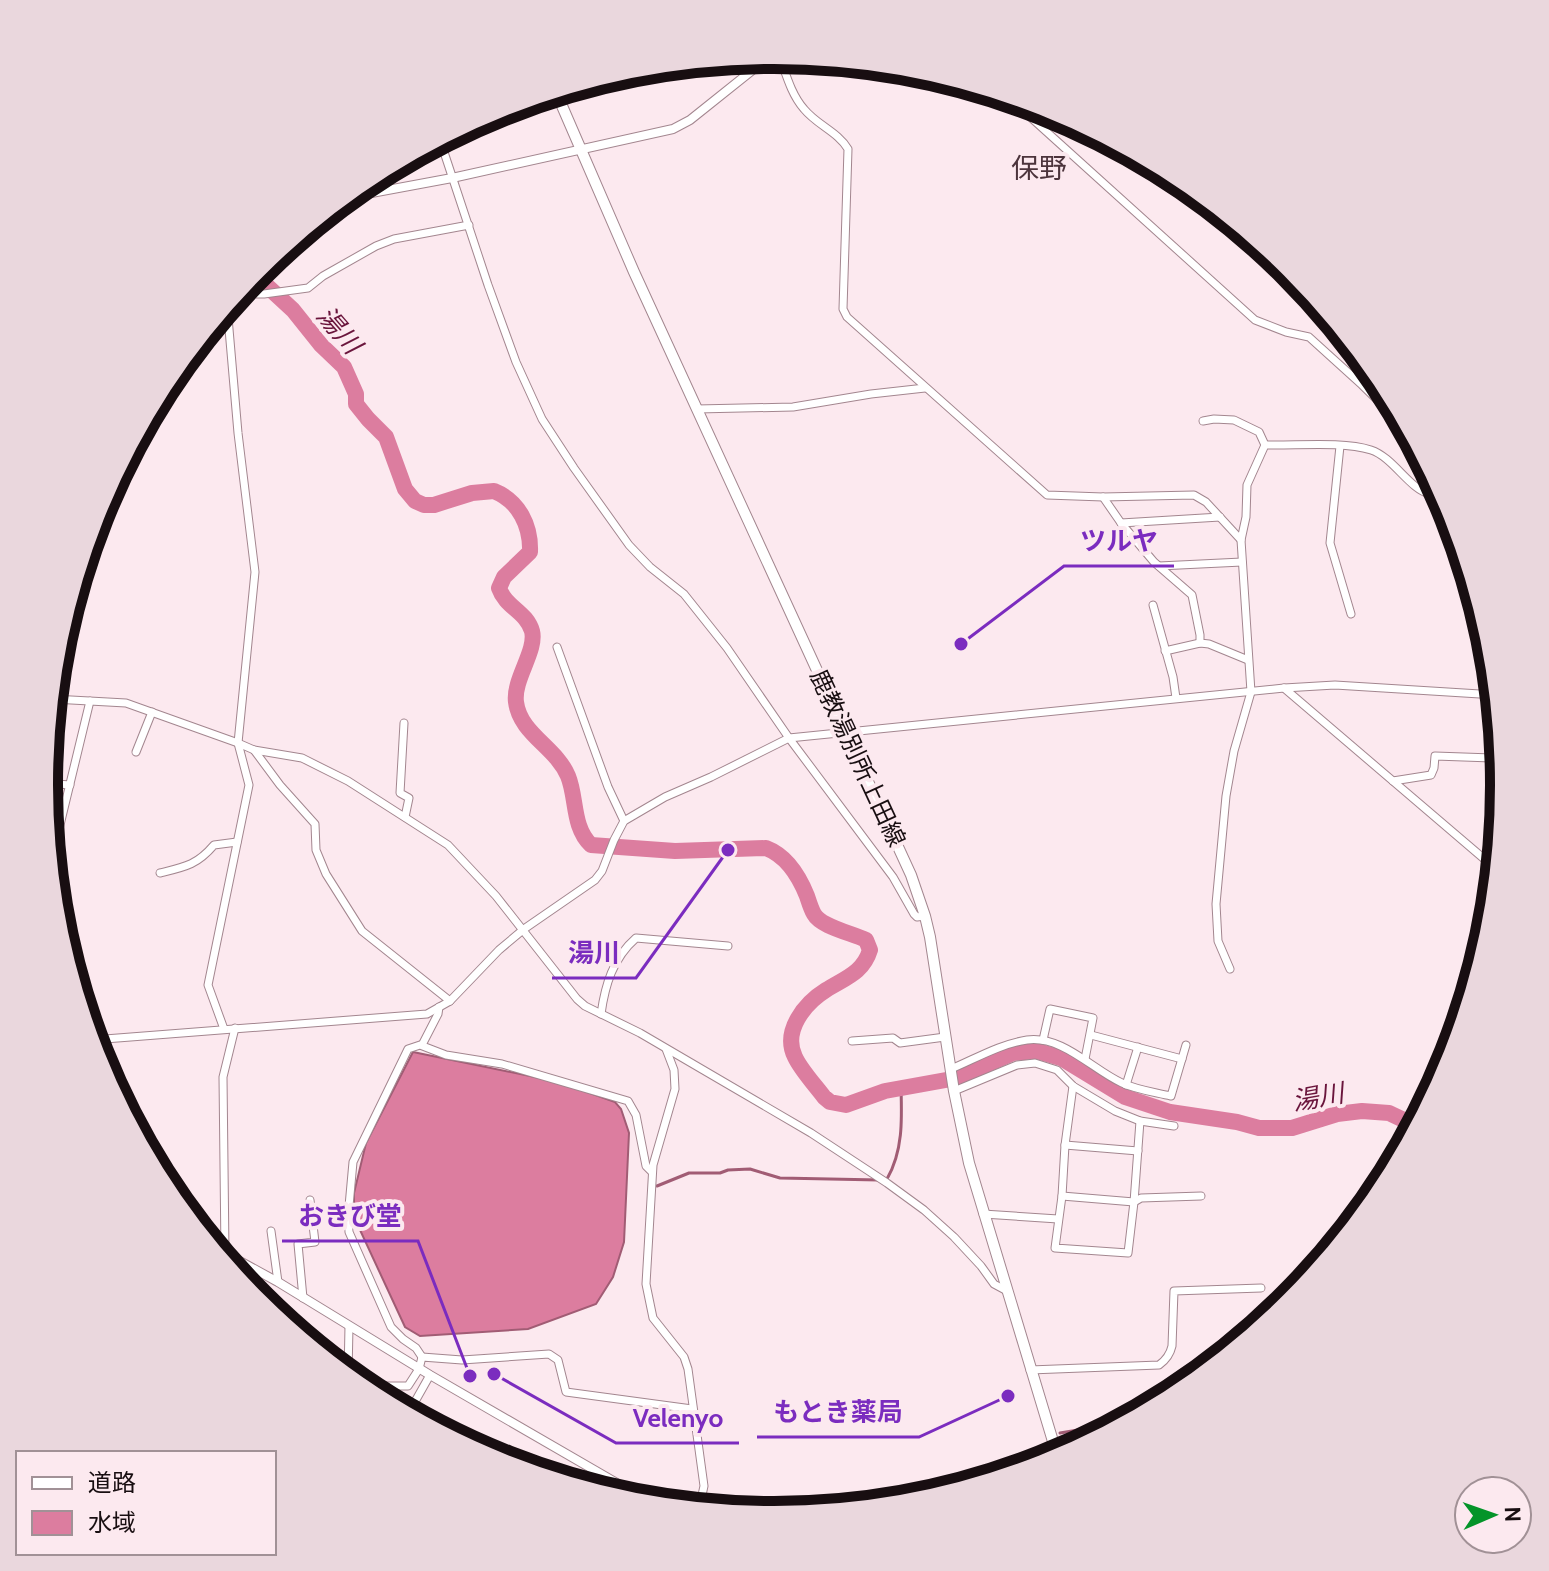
<svg xmlns="http://www.w3.org/2000/svg" width="1549" height="1571" viewBox="0 0 1549 1571" font-family="Cabin,'Noto Sans JP',sans-serif">
  <style>
    .water { fill: #dc7d9f; stroke: #a15c74; stroke-width: 2 }
    .lines { fill: none; stroke-linecap: round; stroke-linejoin: round }
    .stream { stroke: #a15c74; stroke-width: 3 }
    .river { stroke: #dc7d9f; stroke-width: 16 }
    .minor-casing { stroke: #a3868f; stroke-width: 9 }
    .tertiary-casing { stroke: #a3868f; stroke-width: 10 }
    .secondary-casing { stroke: #a3868f; stroke-width: 12 }
    .minor { stroke: #fff; stroke-width: 7 }
    .tertiary { stroke: #fff; stroke-width: 8 }
    .secondary { stroke: #fff; stroke-width: 10 }
    .labels { text-anchor: middle; dominant-baseline: central; stroke-width: 8; stroke-linejoin: round; paint-order: stroke }
    .street-label { font-size: 24px; fill: #180e11; stroke: #fce9ef }
    .water-label { font-size: 26px; font-style: italic; fill: #6a153c; stroke: #fce9ef }
    .quarter-label { font-size: 28px; fill: #4c343c; stroke: #fce9ef }
    .rim { fill: none; stroke: #180e11; stroke-width: 10 }
    .leader { fill: none; stroke: #7b2cbf; stroke-width: 3 }
    .callout-dot { fill: #7b2cbf; stroke: #fce9ef; stroke-width: 3 }
    .callout-label { font-size: 26px; text-anchor: middle; font-weight: bold; fill: #7b2cbf; stroke: #fce9ef; stroke-width: 8; stroke-linejoin: round; paint-order: stroke }
  </style>
  <rect width="100%" height="100%" fill="#fce9ef"/>
  <path class="water" d="M413 1052 559 1082 615 1102 621 1109 629 1133 624 1242 613 1277 596 1304 528 1329 420 1336 405 1327 354 1217V1193L366 1143Z"/>
  <g class="lines">
    <g class="stream">
      <path d="M887 1179C903 1151 902 1120 901 1088"/>
      <path d="M657 1186 689 1173H720L728 1170 750 1169 780 1178 879 1180"/>
      <path d="M1144 1412 1145 1409H1151"/>
      <path d="M1060 1433 1126 1422"/>
    </g>
    <path class="river" d="M254 274 293 310 321 345 344 367 356 394V404L368 419 386 437 405 489 415 501 424 505H434L472 493 494 491C519 501 531 526 530 552L504 577 499 588C506 608 526 611 532 631 537 651 513 679 516 702 520 734 556 747 568 776 577 798 572 827 591 845L675 851 766 848C787 856 799 876 807 896 809 902 811 909 814 914 821 927 852 933 866 940L870 950C863 973 845 978 826 990 805 1003 782 1031 795 1057 801 1070 815 1085 824 1097L830 1102 846 1105 885 1091 957 1078 1013 1053 1037 1051 1061 1058 1125 1097 1170 1112 1237 1122 1259 1128H1292L1337 1114 1362 1111 1389 1113 1408 1122 1416 1128"/>
    <g class="minor-casing">
      <g id="minor">
        <path d="M779 55C786 74 791 94 804 109 817 125 838 132 848 149L843 309 847 317 1047 495 1103 497 1194 495 1206 502 1241 540"/>
        <path d="M1007 96 1255 320 1286 332 1309 337 1362 385 1404 426 1412 437"/>
        <path d="M476 121 477 131"/>
        <path d="M440 140 488 285 516 362 542 419 574 468 629 545 650 567 684 594 727 648 789 738 893 877 914 914 917 917 925 916"/>
        <path d="M237 294H264L308 288 323 276 376 246 394 239 469 225"/>
        <path d="M697 409 793 407 871 394 925 388"/>
        <path d="M1203 421 1214 419 1234 420 1259 432 1265 445"/>
        <path d="M1340 446 1330 543 1351 614"/>
        <path d="M1103 497 1121 523 1154 562 1192 595 1200 635V643L1209 644 1248 660"/>
        <path d="M1121 523 1220 517"/>
        <path d="M1159 566 1242 562"/>
        <path d="M1153 605 1173 677 1176 698"/>
        <path d="M557 647 608 787 624 821"/>
        <path d="M1165 651 1200 643"/>
        <path d="M1284 688 1489 863 1487 934"/>
        <path d="M53 699 126 703 238 743 254 750 302 758 348 781 448 845 496 896 577 999 585 1006 640 1033 811 1133 887 1183 924 1210 954 1237 981 1266 994 1284 1007 1291"/>
        <path d="M404 723 400 793 409 798 405 817"/>
        <path d="M254 750 280 785 315 824 316 850 326 874 362 931 450 1001"/>
        <path d="M136 752 152 712"/>
        <path d="M1393 781 1431 775 1434 768 1435 756 1492 758"/>
        <path d="M44 783 70 785"/>
        <path d="M52 858 90 701"/>
        <path d="M160 873C185 867 197 865 214 845L237 842"/>
        <path d="M1230 969 1218 941 1216 904 1226 796 1234 751 1251 692 1241 540 1246 517 1247 485 1265 445C1296 446 1342 441 1371 450 1393 457 1410 490 1430 494 1434 495 1438 494 1443 493"/>
        <path d="M601 1014C605 985 613 958 636 938L728 946"/>
        <path d="M224 1029 208 985 249 785 238 743 255 572 238 433 227 306"/>
        <path d="M1091 1035 1182 1059"/>
        <path d="M92 1040 427 1014 450 1001 499 950 524 929 595 880 602 871 614 840 624 821 665 797 711 777 789 738 1284 688 1335 685 1496 695"/>
        <path d="M1043 1040 1050 1009 1093 1018 1085 1059"/>
        <path d="M852 1041 893 1038 900 1043 945 1037"/>
        <path d="M422 1045 438 1014 439 1007"/>
        <path d="M666 1049 674 1070 675 1089 653 1165 646 1284 653 1318 684 1357 688 1369 704 1486 699 1509"/>
        <path d="M951 1069C975 1059 1000 1044 1027 1040 1062 1035 1093 1070 1122 1083 1137 1090 1154 1092 1171 1096L1186 1045"/>
        <path d="M1126 1085 1138 1047"/>
        <path d="M1073 1086 1065 1145 1062 1196 1055 1248 1128 1253 1134 1202 1140 1121"/>
        <path d="M954 1091 1017 1065 1035 1063 1057 1070 1073 1086 1115 1111 1140 1121 1174 1126"/>
        <path d="M1065 1145 1138 1151"/>
        <path d="M1062 1196 1134 1202 1141 1198 1201 1196"/>
        <path d="M983 1214 1058 1219"/>
        <path d="M271 1231 278 1282"/>
        <path d="M228 1266 225 1254 223 1077 235 1028"/>
        <path d="M303 1298 298 1244 315 1242 310 1200"/>
        <path d="M422 1357 416 1348 403 1339 391 1327 349 1232 348 1217 353 1162 408 1049 420 1045 446 1055 502 1064 628 1101 636 1115 646 1166 652 1172"/>
        <path d="M1030 1370 1159 1365C1166 1360 1170 1355 1172 1346L1174 1291 1261 1288"/>
        <path d="M348 1376 349 1326"/>
        <path d="M360 1386H408L419 1369 422 1357 462 1360 549 1354 558 1360 566 1392 692 1409"/>
        <path d="M408 1414 430 1375"/>
      </g>
    </g>
    <g class="tertiary-casing">
      <g id="tertiary">
        <path d="M338 203 366 194 452 178 673 129 690 120 770 56"/>
        <path d="M212 1246 278 1282 430 1375 653 1504"/>
      </g>
    </g>
    <g class="secondary-casing">
      <path id="secondary" d="M556 92 634 272 911 875 925 916 930 937 954 1091 969 1163 1058 1458"/>
    </g>
    <use href="#minor" class="minor"/>
    <use href="#tertiary" class="tertiary"/>
    <use href="#secondary" class="secondary"/>
  </g>
  <g class="labels">
    <g class="street-label">
      <text transform="translate(858 758) rotate(65)">鹿教湯別所上田線</text>
    </g>
    <g class="water-label">
      <text transform="translate(339 330) rotate(49)">湯川</text>
      <text transform="translate(1318 1097) rotate(-10)">湯川</text>
    </g>
    <g class="quarter-label">
      <text x="1039" y="168">保野</text>
    </g>
  </g>
  <path d="M0 0H1549V1571H0ZM58 785a716 716 0 1 1 1432 0a716 716 0 1 1-1432 0Z" fill="#ead7dd" fill-rule="evenodd"/>
  <path class="rim" d="M58 785a716 716 0 1 1 1432 0a716 716 0 1 1-1432 0Z"/>
  <path class="leader" d="M961 644L1064 566H1174M728 850L636 978H552M470 1376L418 1241H282M1008 1396L919 1437H757M494 1374L616 1443H739"/>
  <g class="callout-dot">
    <circle cx="961" cy="644" r="8"/>
    <circle cx="728" cy="850" r="8"/>
    <circle cx="470" cy="1376" r="8"/>
    <circle cx="1008" cy="1396" r="8"/>
    <circle cx="494" cy="1374" r="8"/>
  </g>
  <g class="callout-label">
    <text x="1119" y="550">ツルヤ</text>
    <text x="594" y="962">湯川</text>
    <text x="350" y="1225">おきび堂</text>
    <text x="838" y="1421">もとき薬局</text>
    <text x="678" y="1427">Velenyo</text>
  </g>
  <rect x="16" y="1451" width="260" height="104" fill="#fce9ef" stroke="#a19196" stroke-width="2"/>
  <rect x="32" y="1477" width="40" height="12" fill="#ffffff" stroke="#a19196" stroke-width="2"/>
  <text x="88" y="1491" font-size="24" fill="#180e11">道路</text>
  <rect x="32" y="1511" width="40" height="24" fill="#dc7d9f" stroke="#a19196" stroke-width="2"/>
  <text x="88" y="1531" font-size="24" fill="#180e11">水域</text>
  <g transform="translate(1493 1515) rotate(88)"><circle r="38" fill="#fce9ef" stroke="#a19196" stroke-width="2"/>
  <path d="M0-6L14 30L0 20L-14 30Z" fill="#049429"/>
  <text y="-12" font-size="22" font-weight="bold" text-anchor="middle" fill="#180e11">N</text>
  </g>
</svg>
